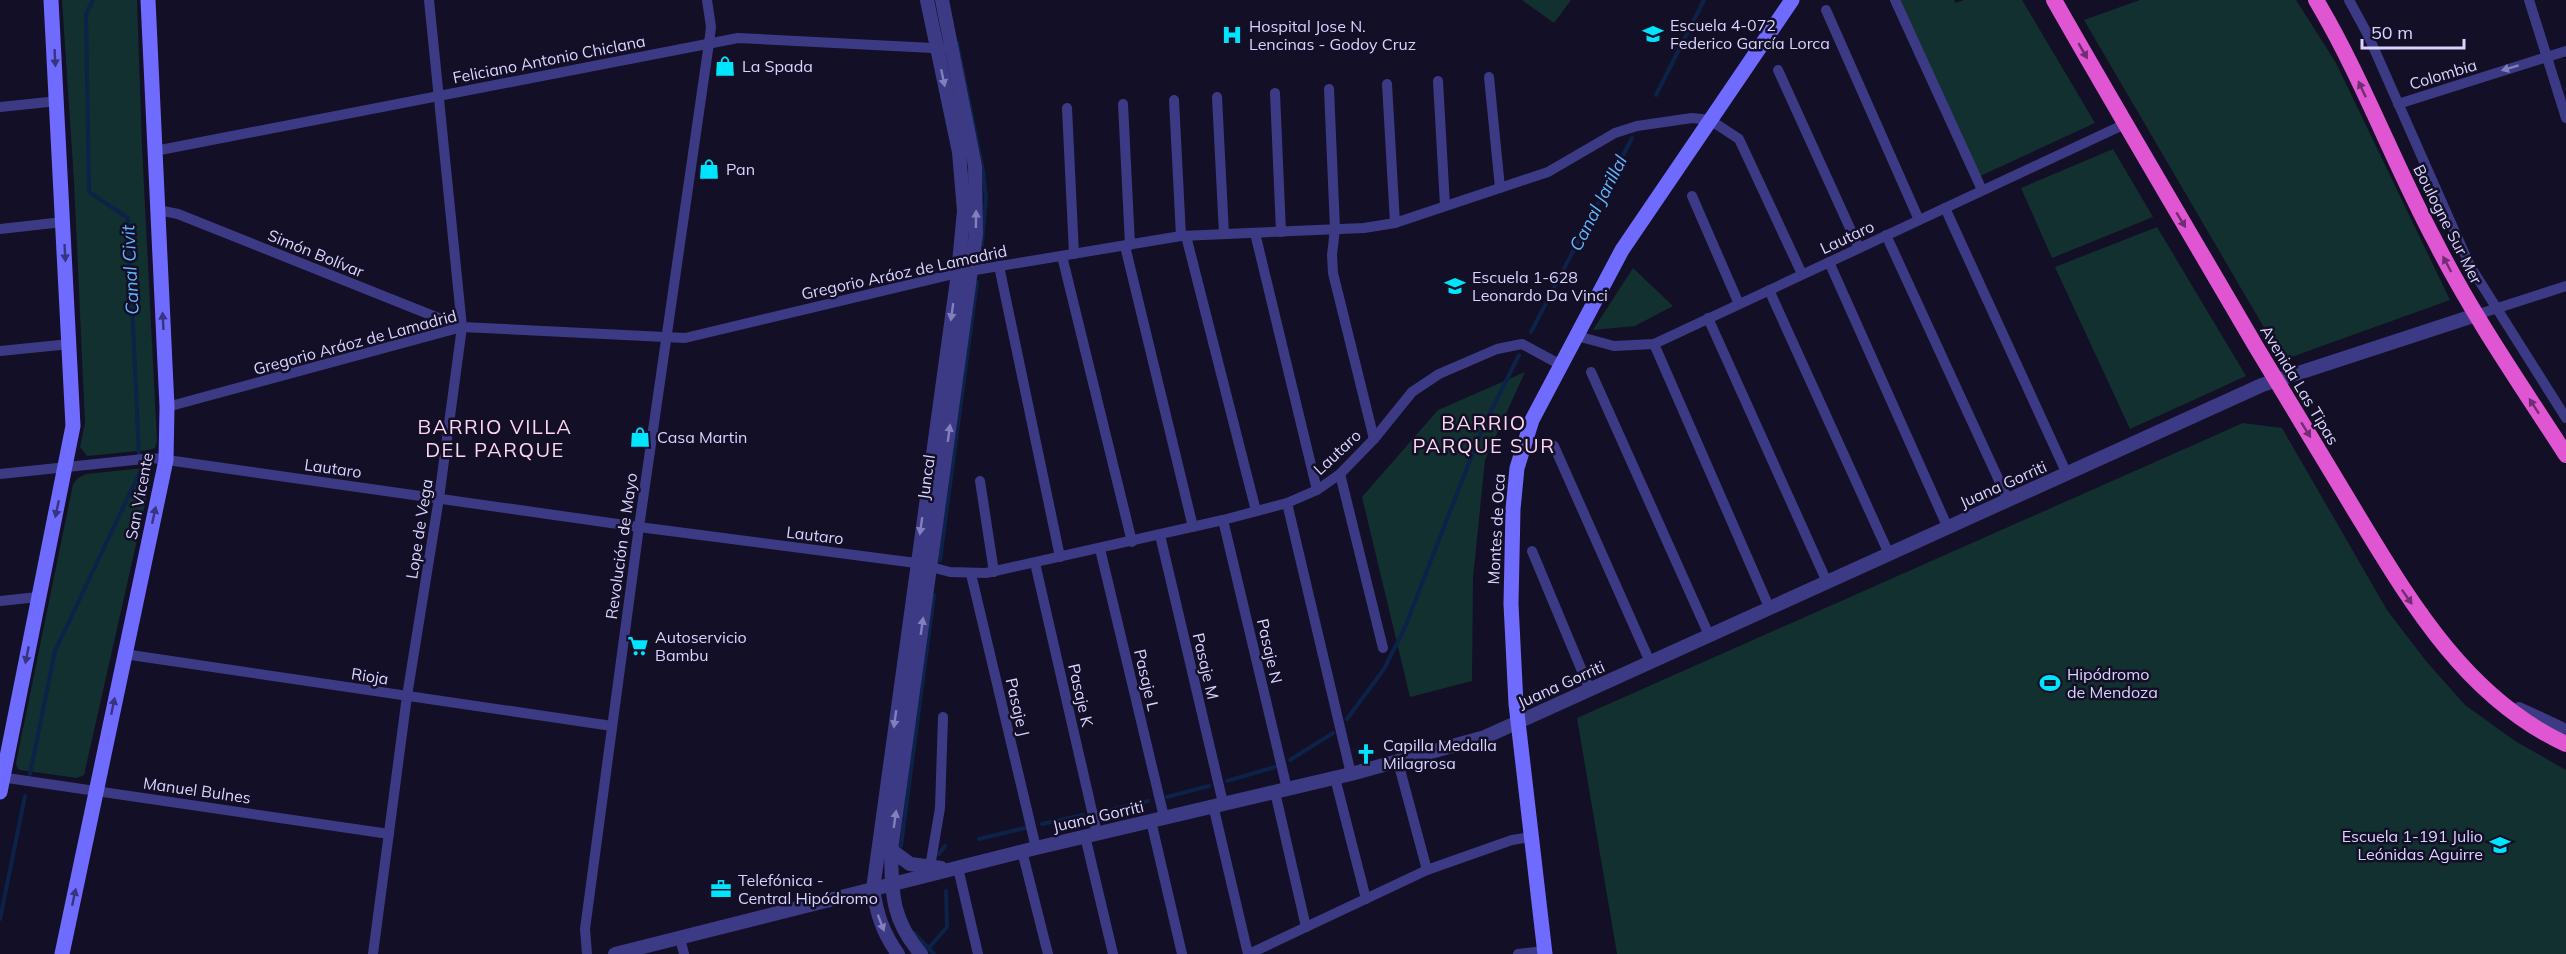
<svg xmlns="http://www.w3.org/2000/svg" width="2566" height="954" viewBox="0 0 2566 954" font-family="Mulish,sans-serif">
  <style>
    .green { fill: #12302f }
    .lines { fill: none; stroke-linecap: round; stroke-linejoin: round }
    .stream { stroke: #0c2248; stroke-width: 4 }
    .minor { stroke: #3d3a85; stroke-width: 10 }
    .tertiary { stroke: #3d3a85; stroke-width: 14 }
    .secondary { stroke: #6f6bff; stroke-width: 15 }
    .trunk { stroke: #e055d1; stroke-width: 16 }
    .oneway { fill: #6f2e73 }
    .oneway2 { fill: #38347d }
    .oneway3 { fill: #837fbc }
    .labels { text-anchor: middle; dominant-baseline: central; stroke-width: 5; stroke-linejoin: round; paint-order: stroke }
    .poi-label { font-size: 16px; fill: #d9d4ff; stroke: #130f26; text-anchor: start }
    .street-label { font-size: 16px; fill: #d9d4ff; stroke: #130f26 }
    .water-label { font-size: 18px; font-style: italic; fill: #62b6ff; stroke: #130f26 }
    .quarter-label { font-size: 20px; letter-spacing: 1.5px; fill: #ffd6f0; stroke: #130f26 }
  </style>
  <rect width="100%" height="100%" fill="#130f26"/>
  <g class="green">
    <path d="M62 0H137L142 147 157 441 155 448 149 450 87 456 80 447 85 423 74 182Z"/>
    <path d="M1522 0H1571L1554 23Z"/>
    <path d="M1895 0H1954L1956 3 1964 0H2022L2095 123 1976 178Z"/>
    <path d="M2140 0H2296L2336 63 2450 300 2283 360 2084 20Z"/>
    <path d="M2113 149 2153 217 2052 258 2021 188Z"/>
    <path d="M2157 227 2246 376 2130 429 2055 267Z"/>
    <path d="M1633 268 1673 306 1635 326 1593 330Z"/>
    <path d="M1525 372 1485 460 1473 578 1472 681 1410 697 1362 497 1438 410Z"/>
    <path d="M2243 423 2282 428 2387 610 2426 661 2465 705 2515 741 2566 770V954H1617L1577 718Z"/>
    <path d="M144 468 149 471 151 478 84 775 77 778 20 770 17 768 16 763 73 484 78 478 86 474Z"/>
  </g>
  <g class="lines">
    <g class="stream">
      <path d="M93 0 86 14 89 192 128 218 139 455"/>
      <path d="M957 43 983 171 986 198 981 255"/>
      <path d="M1656 95 1704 0"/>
      <path d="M1531 332 1632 138"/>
      <path d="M940 560 977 282"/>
      <path d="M1347 719 1384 669 1405 627 1483 427 1519 355"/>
      <path d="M1290 760 1333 733"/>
      <path d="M30 774 55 651 140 472"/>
      <path d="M1227 781 1275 767"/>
      <path d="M1167 797 1209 786"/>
      <path d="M1101 812 1148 801"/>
      <path d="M1042 824 1083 815"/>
      <path d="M979 839 1025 828"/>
      <path d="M901 846 934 595"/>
      <path d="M939 854 945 846"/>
      <path d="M0 919 25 796"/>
      <path d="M914 933 934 954"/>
      <path d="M928 949 947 927 946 891"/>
    </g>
    <g class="minor">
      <path d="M1895 0 1982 190"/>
      <path d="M2349 0 2368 35 2470 266 2566 418"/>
      <path d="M2529 0 2566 118"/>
      <path d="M1826 10 1919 220"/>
      <path d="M1778 70 1859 248"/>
      <path d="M1489 77 1500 188"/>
      <path d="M1438 81 1445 206"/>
      <path d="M1387 84 1395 223"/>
      <path d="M1329 89 1335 229 1332 255 1333 273 1374 439"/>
      <path d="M1275 93 1281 232"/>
      <path d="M1217 97 1224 234"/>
      <path d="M1174 100 1181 236"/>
      <path d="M1123 104 1130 245"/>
      <path d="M2398 104 2566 51"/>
      <path d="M0 107 58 101"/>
      <path d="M1067 108 1074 254"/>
      <path d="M155 151 738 38 952 49"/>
      <path d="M1692 196 1739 304"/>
      <path d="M1945 208 2067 474"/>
      <path d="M158 210 178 214 461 327"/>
      <path d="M0 229 63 222"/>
      <path d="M1255 233 1317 490"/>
      <path d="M1886 235 2008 500"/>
      <path d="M1186 236 1256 511"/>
      <path d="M1125 246 1193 527"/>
      <path d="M1062 256 1132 542"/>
      <path d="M1829 262 1948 528"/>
      <path d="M999 266 1060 557"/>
      <path d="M1769 290 1889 554"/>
      <path d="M2476 315 2566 286"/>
      <path d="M1708 318 1827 582"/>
      <path d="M1577 336 1614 346 1654 344 2125 124"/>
      <path d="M1654 344 1769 607"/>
      <path d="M0 351 70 344"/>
      <path d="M1591 372 1709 635"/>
      <path d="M167 407 462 327 685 338 958 273 1181 236 1364 228 1395 223 1548 172 1615 133 1637 126 1692 118 1710 120 1739 139 1802 274"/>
      <path d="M1554 446 1650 662"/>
      <path d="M0 474 153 458 639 527 916 563 950 572 986 573 1223 520 1287 503 1317 490 1340 474 1374 439 1412 392 1439 374 1497 349 1522 344 1561 365"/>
      <path d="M1340 474 1383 648"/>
      <path d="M980 481 994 572"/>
      <path d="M1287 503 1351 774"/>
      <path d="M1223 520 1287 789"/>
      <path d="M1160 535 1223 803"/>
      <path d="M1100 549 1164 817"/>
      <path d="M1532 551 1590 690"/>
      <path d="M1035 563 1097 833"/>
      <path d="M971 574 1036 848"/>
      <path d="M0 601 38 597"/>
      <path d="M124 654 612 726"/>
      <path d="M1398 762 1427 870"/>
      <path d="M0 777 389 834"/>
      <path d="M1335 778 1366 899"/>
      <path d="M1275 792 1306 927"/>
      <path d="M1213 805 1248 954"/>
      <path d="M1151 821 1182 954"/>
      <path d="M1085 836 1113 954"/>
      <path d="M1022 851 1048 954"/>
      <path d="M930 867 940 808 943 717"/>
      <path d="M958 868 978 954"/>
      <path d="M680 938 684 954"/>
      <path d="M373 954 407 696 439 498 462 327 429 0"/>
      <path d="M587 954 585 929 639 527 709 43 711 27 707 0"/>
      <path d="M1249 954 1427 870 1512 840 1531 837"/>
      <path d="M1518 954 1545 951"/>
    </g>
    <g class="tertiary">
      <path d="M2519 709 2566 731"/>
      <path d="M891 850 910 864 941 868"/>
      <path d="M615 954 1036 848 1351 774 1485 737 2262 385 2476 315"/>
      <path d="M898 954C883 933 877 915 873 889L958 273 964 211 959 152 927 0"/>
      <path d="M921 954C891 919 892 893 891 850L976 234 975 166 942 0"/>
    </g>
    <g class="secondary">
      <path d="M0 792 73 426 51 0"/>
      <path d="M62 954 166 460 167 407 148 0"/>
      <path d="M1545 954 1516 704 1511 604 1513 509 1517 468 1532 420 1622 250 1792 0"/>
    </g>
    <g class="trunk">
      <path d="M2054 0C2120 116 2188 230 2255 345 2287 399 2320 452 2352 506 2408 598 2464 697 2566 744"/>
      <path d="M2316 0C2362 77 2393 162 2435 241 2473 316 2521 385 2566 455"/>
    </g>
  </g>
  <defs><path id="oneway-solid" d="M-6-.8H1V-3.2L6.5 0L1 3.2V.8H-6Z" transform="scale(1.5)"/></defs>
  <g class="oneway">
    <use href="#oneway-solid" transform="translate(2083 51) rotate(60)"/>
    <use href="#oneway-solid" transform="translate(2362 89) rotate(-115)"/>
    <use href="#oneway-solid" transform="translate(2181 220) rotate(59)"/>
    <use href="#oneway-solid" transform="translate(2447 264) rotate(-118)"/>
    <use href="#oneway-solid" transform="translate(2534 406) rotate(-123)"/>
    <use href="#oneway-solid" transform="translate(2306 430) rotate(58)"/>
    <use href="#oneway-solid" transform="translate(2407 597) rotate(55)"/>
  </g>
  <g class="oneway2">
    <use href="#oneway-solid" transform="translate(55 58) rotate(87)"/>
    <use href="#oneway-solid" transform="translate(65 253) rotate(87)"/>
    <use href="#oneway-solid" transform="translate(163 321) rotate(-93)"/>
    <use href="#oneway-solid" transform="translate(57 509) rotate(102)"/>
    <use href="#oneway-solid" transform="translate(154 515) rotate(-78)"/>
    <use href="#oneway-solid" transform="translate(27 655) rotate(101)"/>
    <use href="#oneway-solid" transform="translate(113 706) rotate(-78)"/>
    <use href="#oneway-solid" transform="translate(74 897) rotate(-78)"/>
  </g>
  <g class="oneway3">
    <use href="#oneway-solid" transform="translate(2510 68) rotate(163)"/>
    <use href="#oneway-solid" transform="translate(943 78) rotate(78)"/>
    <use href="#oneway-solid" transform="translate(976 219) rotate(-89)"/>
    <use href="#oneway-solid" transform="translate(952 312) rotate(98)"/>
    <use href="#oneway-solid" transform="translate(949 433) rotate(-82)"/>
    <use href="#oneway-solid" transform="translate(921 526) rotate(98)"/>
    <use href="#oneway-solid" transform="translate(922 626) rotate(-82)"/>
    <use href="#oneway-solid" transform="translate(895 719) rotate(98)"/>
    <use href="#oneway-solid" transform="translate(895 819) rotate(-82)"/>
    <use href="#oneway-solid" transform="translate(881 923) rotate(69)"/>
  </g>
  <defs>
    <g id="school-bare" transform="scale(1.62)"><path d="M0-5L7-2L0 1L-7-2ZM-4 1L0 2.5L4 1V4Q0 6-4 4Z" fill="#00e5ff" stroke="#130f26" stroke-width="2.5" paint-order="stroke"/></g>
    <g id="hospital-bare" transform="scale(1.62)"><path d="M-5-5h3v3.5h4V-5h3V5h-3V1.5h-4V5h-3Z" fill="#00e5ff" stroke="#130f26" stroke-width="2.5" paint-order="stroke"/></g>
    <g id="shop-bare" transform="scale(1.62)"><path d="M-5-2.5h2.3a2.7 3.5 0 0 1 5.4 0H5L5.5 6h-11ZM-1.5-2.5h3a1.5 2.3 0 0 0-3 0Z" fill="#00e5ff" stroke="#130f26" stroke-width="2.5" paint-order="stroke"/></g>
    <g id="supermarket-bare" transform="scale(1.62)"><path d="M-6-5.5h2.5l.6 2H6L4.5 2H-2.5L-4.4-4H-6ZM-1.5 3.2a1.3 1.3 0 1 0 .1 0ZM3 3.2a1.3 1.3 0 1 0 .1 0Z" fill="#00e5ff" stroke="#130f26" stroke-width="2.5" paint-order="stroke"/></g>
    <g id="stadium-bare" transform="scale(1.62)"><path d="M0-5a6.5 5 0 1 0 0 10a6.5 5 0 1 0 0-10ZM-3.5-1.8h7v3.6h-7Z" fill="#00e5ff" stroke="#130f26" stroke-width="2.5" paint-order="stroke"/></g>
    <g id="church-bare" transform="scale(1.62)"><path d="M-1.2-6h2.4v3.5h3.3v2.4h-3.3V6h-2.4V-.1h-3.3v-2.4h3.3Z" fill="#00e5ff" stroke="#130f26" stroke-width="2.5" paint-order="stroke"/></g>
    <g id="office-bare" transform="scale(1.62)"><path d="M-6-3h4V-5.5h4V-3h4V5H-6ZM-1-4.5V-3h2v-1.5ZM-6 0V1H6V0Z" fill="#00e5ff" stroke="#130f26" stroke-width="2.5" paint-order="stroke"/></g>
  </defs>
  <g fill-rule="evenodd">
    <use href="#school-bare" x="1653" y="34"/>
    <use href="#hospital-bare" x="1232" y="35"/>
    <use href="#shop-bare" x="725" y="66"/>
    <use href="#shop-bare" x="709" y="169"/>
    <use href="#school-bare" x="1455" y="286"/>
    <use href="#shop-bare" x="640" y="437"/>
    <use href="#supermarket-bare" x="638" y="646"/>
    <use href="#stadium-bare" x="2050" y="683"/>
    <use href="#church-bare" x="1366" y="754"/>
    <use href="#school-bare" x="2500" y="845"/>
    <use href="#office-bare" x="721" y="889"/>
  </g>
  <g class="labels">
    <g class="poi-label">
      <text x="1670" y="25">Escuela 4-072<tspan x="1670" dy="18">Federico García Lorca</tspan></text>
      <text x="1249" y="26">Hospital Jose N.<tspan x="1249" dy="18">Lencinas - Godoy Cruz</tspan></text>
      <text x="742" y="66">La Spada</text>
      <text x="726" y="169">Pan</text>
      <text x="1472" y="277">Escuela 1-628<tspan x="1472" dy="18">Leonardo Da Vinci</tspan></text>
      <text x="657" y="437">Casa Martin</text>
      <text x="655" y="637">Autoservicio<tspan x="655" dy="18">Bambu</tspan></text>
      <text x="2067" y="674">Hipódromo<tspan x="2067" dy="18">de Mendoza</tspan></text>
      <text x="1383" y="745">Capilla Medalla<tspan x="1383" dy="18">Milagrosa</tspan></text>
      <text x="2483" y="836" text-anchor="end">Escuela 1-191 Julio<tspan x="2483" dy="18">Leónidas Aguirre</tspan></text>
      <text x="738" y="880">Telefónica -<tspan x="738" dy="18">Central Hipódromo</tspan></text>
    </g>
    <g class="street-label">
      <text transform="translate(549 59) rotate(-11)">Feliciano Antonio Chiclana</text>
      <text transform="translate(2443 74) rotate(-17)">Colombia</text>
      <text transform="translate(2448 224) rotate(63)">Boulogne Sur Mer</text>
      <text transform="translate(1847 237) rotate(-25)">Lautaro</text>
      <text transform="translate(316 253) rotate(22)">Simón Bolívar</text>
      <text transform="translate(904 272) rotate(-12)">Gregorio Aráoz de Lamadrid</text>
      <text transform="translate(355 342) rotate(-15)">Gregorio Aráoz de Lamadrid</text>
      <text transform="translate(2300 385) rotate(59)">Avenida Las Tipas</text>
      <text transform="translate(1337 452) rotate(-43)">Lautaro</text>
      <text transform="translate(333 468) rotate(8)">Lautaro</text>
      <text transform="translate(926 477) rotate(-82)">Juncal</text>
      <text transform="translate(2003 484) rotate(-24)">Juana Gorriti</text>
      <text transform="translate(139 496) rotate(-79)">San Vicente</text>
      <text transform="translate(419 529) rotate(-81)">Lope de Vega</text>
      <text transform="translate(1496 529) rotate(-87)">Montes de Oca</text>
      <text transform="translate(815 535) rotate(7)">Lautaro</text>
      <text transform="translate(621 546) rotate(-82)">Revolución de Mayo</text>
      <text transform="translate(1270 651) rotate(77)">Pasaje N</text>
      <text transform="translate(1206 666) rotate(77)">Pasaje M</text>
      <text transform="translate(370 676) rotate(9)">Rioja</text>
      <text transform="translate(1147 680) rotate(77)">Pasaje L</text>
      <text transform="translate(1561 684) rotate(-24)">Juana Gorriti</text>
      <text transform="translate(1081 695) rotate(77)">Pasaje K</text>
      <text transform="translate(1018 707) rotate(77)">Pasaje J</text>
      <text transform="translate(197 790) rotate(8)">Manuel Bulnes</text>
      <text transform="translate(1098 816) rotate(-13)">Juana Gorriti</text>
    </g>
    <g class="water-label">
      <text transform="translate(1598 203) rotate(-63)">Canal Jarillal</text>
      <text transform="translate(130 270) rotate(-93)">Canal Civit</text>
    </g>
    <g class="quarter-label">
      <text x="1484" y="422">BARRIO<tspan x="1484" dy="23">PARQUE SUR</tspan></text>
      <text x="495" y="426">BARRIO VILLA<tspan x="495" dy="23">DEL PARQUE</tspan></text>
    </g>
  </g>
  <path d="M2362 39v9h102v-9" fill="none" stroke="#d9d4ff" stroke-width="3"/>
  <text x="2371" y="39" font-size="18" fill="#d9d4ff" stroke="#130f26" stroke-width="4.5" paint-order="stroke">50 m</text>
</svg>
